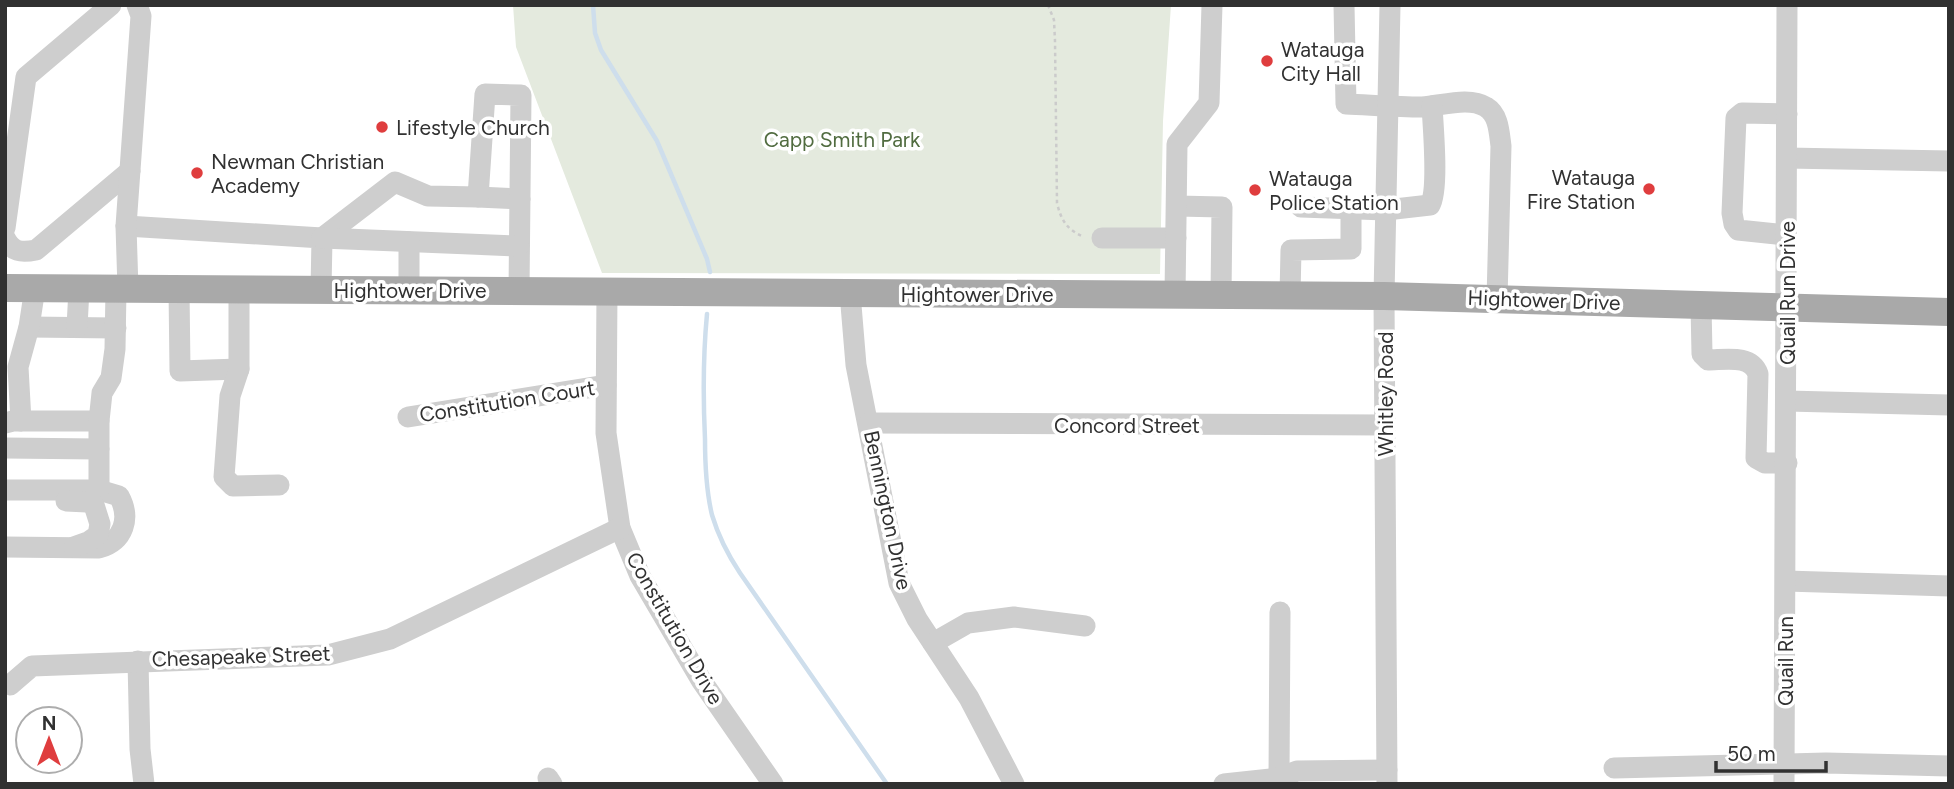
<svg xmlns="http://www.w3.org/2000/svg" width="1954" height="789" viewBox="0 0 1954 789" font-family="Figtree,sans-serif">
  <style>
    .green { fill: #e4eade }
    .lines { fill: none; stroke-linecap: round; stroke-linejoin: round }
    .stream { stroke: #cedeec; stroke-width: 4.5 }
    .path { stroke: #cbcbcb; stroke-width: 2.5; stroke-dasharray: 3.5 3.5; stroke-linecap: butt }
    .minor { stroke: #cecece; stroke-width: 21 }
    .major { stroke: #a9a9a9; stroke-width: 28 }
    .poi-dot { fill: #df3d3e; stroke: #fff; stroke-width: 2.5 }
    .labels { text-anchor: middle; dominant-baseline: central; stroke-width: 7; stroke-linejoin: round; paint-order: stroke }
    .poi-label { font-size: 21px; fill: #313131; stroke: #fff; text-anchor: start }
    .park-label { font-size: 21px; fill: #516c40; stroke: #fff }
    .street-label { font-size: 21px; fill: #313131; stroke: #fff }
  </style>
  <rect width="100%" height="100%" fill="#fff"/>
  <path class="green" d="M513 5H1171L1163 121 1160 274 602 273 516 47Z"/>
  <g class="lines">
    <g class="stream">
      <path d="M593 5 595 33 601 50 657 141 707 259 710 272"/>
      <path d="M707 314C703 356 703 397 705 439 705 464 706 490 712 515 718 535 728 555 740 573L887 784"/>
    </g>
    <path class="path" d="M1048 5 1054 20 1055 41 1057 203C1061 220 1067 230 1084 237"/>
    <g class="minor">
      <path d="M1344 5 1346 104C1371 105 1397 107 1422 107 1441 106 1469 96 1486 107 1499 115 1499 132 1501 146L1497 299"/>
      <path d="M1787 158 1949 161"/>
      <path d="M478 197 520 199"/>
      <path d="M1177 206 1222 207 1221 295"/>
      <path d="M1301 207 1386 210 1430 205C1439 190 1433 126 1432 106"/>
      <path d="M126 226 322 238 321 290"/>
      <path d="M5 228 26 77 111 5"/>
      <path d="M1786 235 1738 230 1734 224 1732 213 1736 118 1742 113 1787 114"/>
      <path d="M5 238C12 252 21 253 36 250L130 171"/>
      <path d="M322 238 395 182 428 196 478 197 485 94 521 95 519 291"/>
      <path d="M322 238 519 246"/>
      <path d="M1102 238H1176"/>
      <path d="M409 242V290"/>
      <path d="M128 289 126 226 141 16 137 5"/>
      <path d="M179 289 180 371 239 369"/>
      <path d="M239 289V369L230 396 224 477 233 486 279 485"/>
      <path d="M607 291 606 433 620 528 640 576 701 680 773 784"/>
      <path d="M850 293 856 365 899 583 917 619 969 698 1014 784"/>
      <path d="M1175 295 1177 144 1209 103 1212 5"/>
      <path d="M1290 295 1291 250 1351 249V208"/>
      <path d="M1701 305 1702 354 1708 360C1725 360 1751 354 1758 374L1756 458 1765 463H1787"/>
      <path d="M29 327 116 328"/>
      <path d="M77 327 79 289"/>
      <path d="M1787 401 1949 405"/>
      <path d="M408 417 606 385"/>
      <path d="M21 421 18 367 29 327 35 288"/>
      <path d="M5 423 13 421H99"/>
      <path d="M869 423 1385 425"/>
      <path d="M5 448 99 449"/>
      <path d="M5 490H99L119 496C131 518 124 541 99 548L5 547"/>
      <path d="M99 490V421L102 393 111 378 115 349 116 289"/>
      <path d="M66 501 87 502 94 505 100 524 98 535 88 542 74 547"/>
      <path d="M1786 581 1949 586"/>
      <path d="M933 643 968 623 1014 617 1085 626"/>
      <path d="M138 661 140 749 144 784"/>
      <path d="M10 685 32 666 328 655 390 639 620 528"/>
      <path d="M1614 768 1826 763 1949 766"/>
      <path d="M548 778 552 784"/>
      <path d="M1279 778 1280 612"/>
      <path d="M1224 784 1279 778 1297 771 1387 770"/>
      <path d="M1387 784 1384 296 1390 5"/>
      <path d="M1784 784 1787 5"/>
    </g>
    <path class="major" d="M5 288 1384 296 1949 312"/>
  </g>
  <g class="poi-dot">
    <circle cx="1267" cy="61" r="7"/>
    <circle cx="382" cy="127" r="7"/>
    <circle cx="197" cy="173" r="7"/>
    <circle cx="1649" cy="189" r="7"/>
    <circle cx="1255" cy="190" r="7"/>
  </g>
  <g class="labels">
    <g class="poi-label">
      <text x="1281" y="49">Watauga<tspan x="1281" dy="24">City Hall</tspan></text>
      <text x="396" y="127">Lifestyle Church</text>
      <text x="211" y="161">Newman Christian<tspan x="211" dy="24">Academy</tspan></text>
      <text x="1635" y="177" text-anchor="end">Watauga<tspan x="1635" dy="24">Fire Station</tspan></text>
      <text x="1269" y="178">Watauga<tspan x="1269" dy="24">Police Station</tspan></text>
    </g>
    <g class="park-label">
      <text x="842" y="139">Capp Smith Park</text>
    </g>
    <g class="street-label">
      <text x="410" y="290">Hightower Drive</text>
      <text transform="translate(1787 293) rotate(-90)">Quail Run Drive</text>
      <text x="977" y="294">Hightower Drive</text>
      <text transform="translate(1544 300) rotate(2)">Hightower Drive</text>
      <text transform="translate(1385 394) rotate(-90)">Whitley Road</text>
      <text transform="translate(507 401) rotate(-9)">Constitution Court</text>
      <text x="1127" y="425">Concord Street</text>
      <text transform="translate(888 510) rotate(78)">Bennington Drive</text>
      <text transform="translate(675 628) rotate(60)">Constitution Drive</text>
      <text transform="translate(241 656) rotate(-2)">Chesapeake Street</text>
      <text transform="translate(1785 661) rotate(-90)">Quail Run</text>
    </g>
  </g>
  <rect width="1954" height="789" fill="none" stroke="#313131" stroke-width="14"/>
  <g transform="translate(49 740)"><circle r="33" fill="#ffffff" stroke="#adadad" stroke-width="2"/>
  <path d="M0-5L12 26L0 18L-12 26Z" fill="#df3d3e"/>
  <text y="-10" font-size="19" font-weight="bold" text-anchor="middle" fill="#313131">N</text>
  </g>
  <path d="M1716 761v10h110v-10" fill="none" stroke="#313131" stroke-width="3.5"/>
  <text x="1727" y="761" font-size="21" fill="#313131" stroke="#ffffff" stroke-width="5" paint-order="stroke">50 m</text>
</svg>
